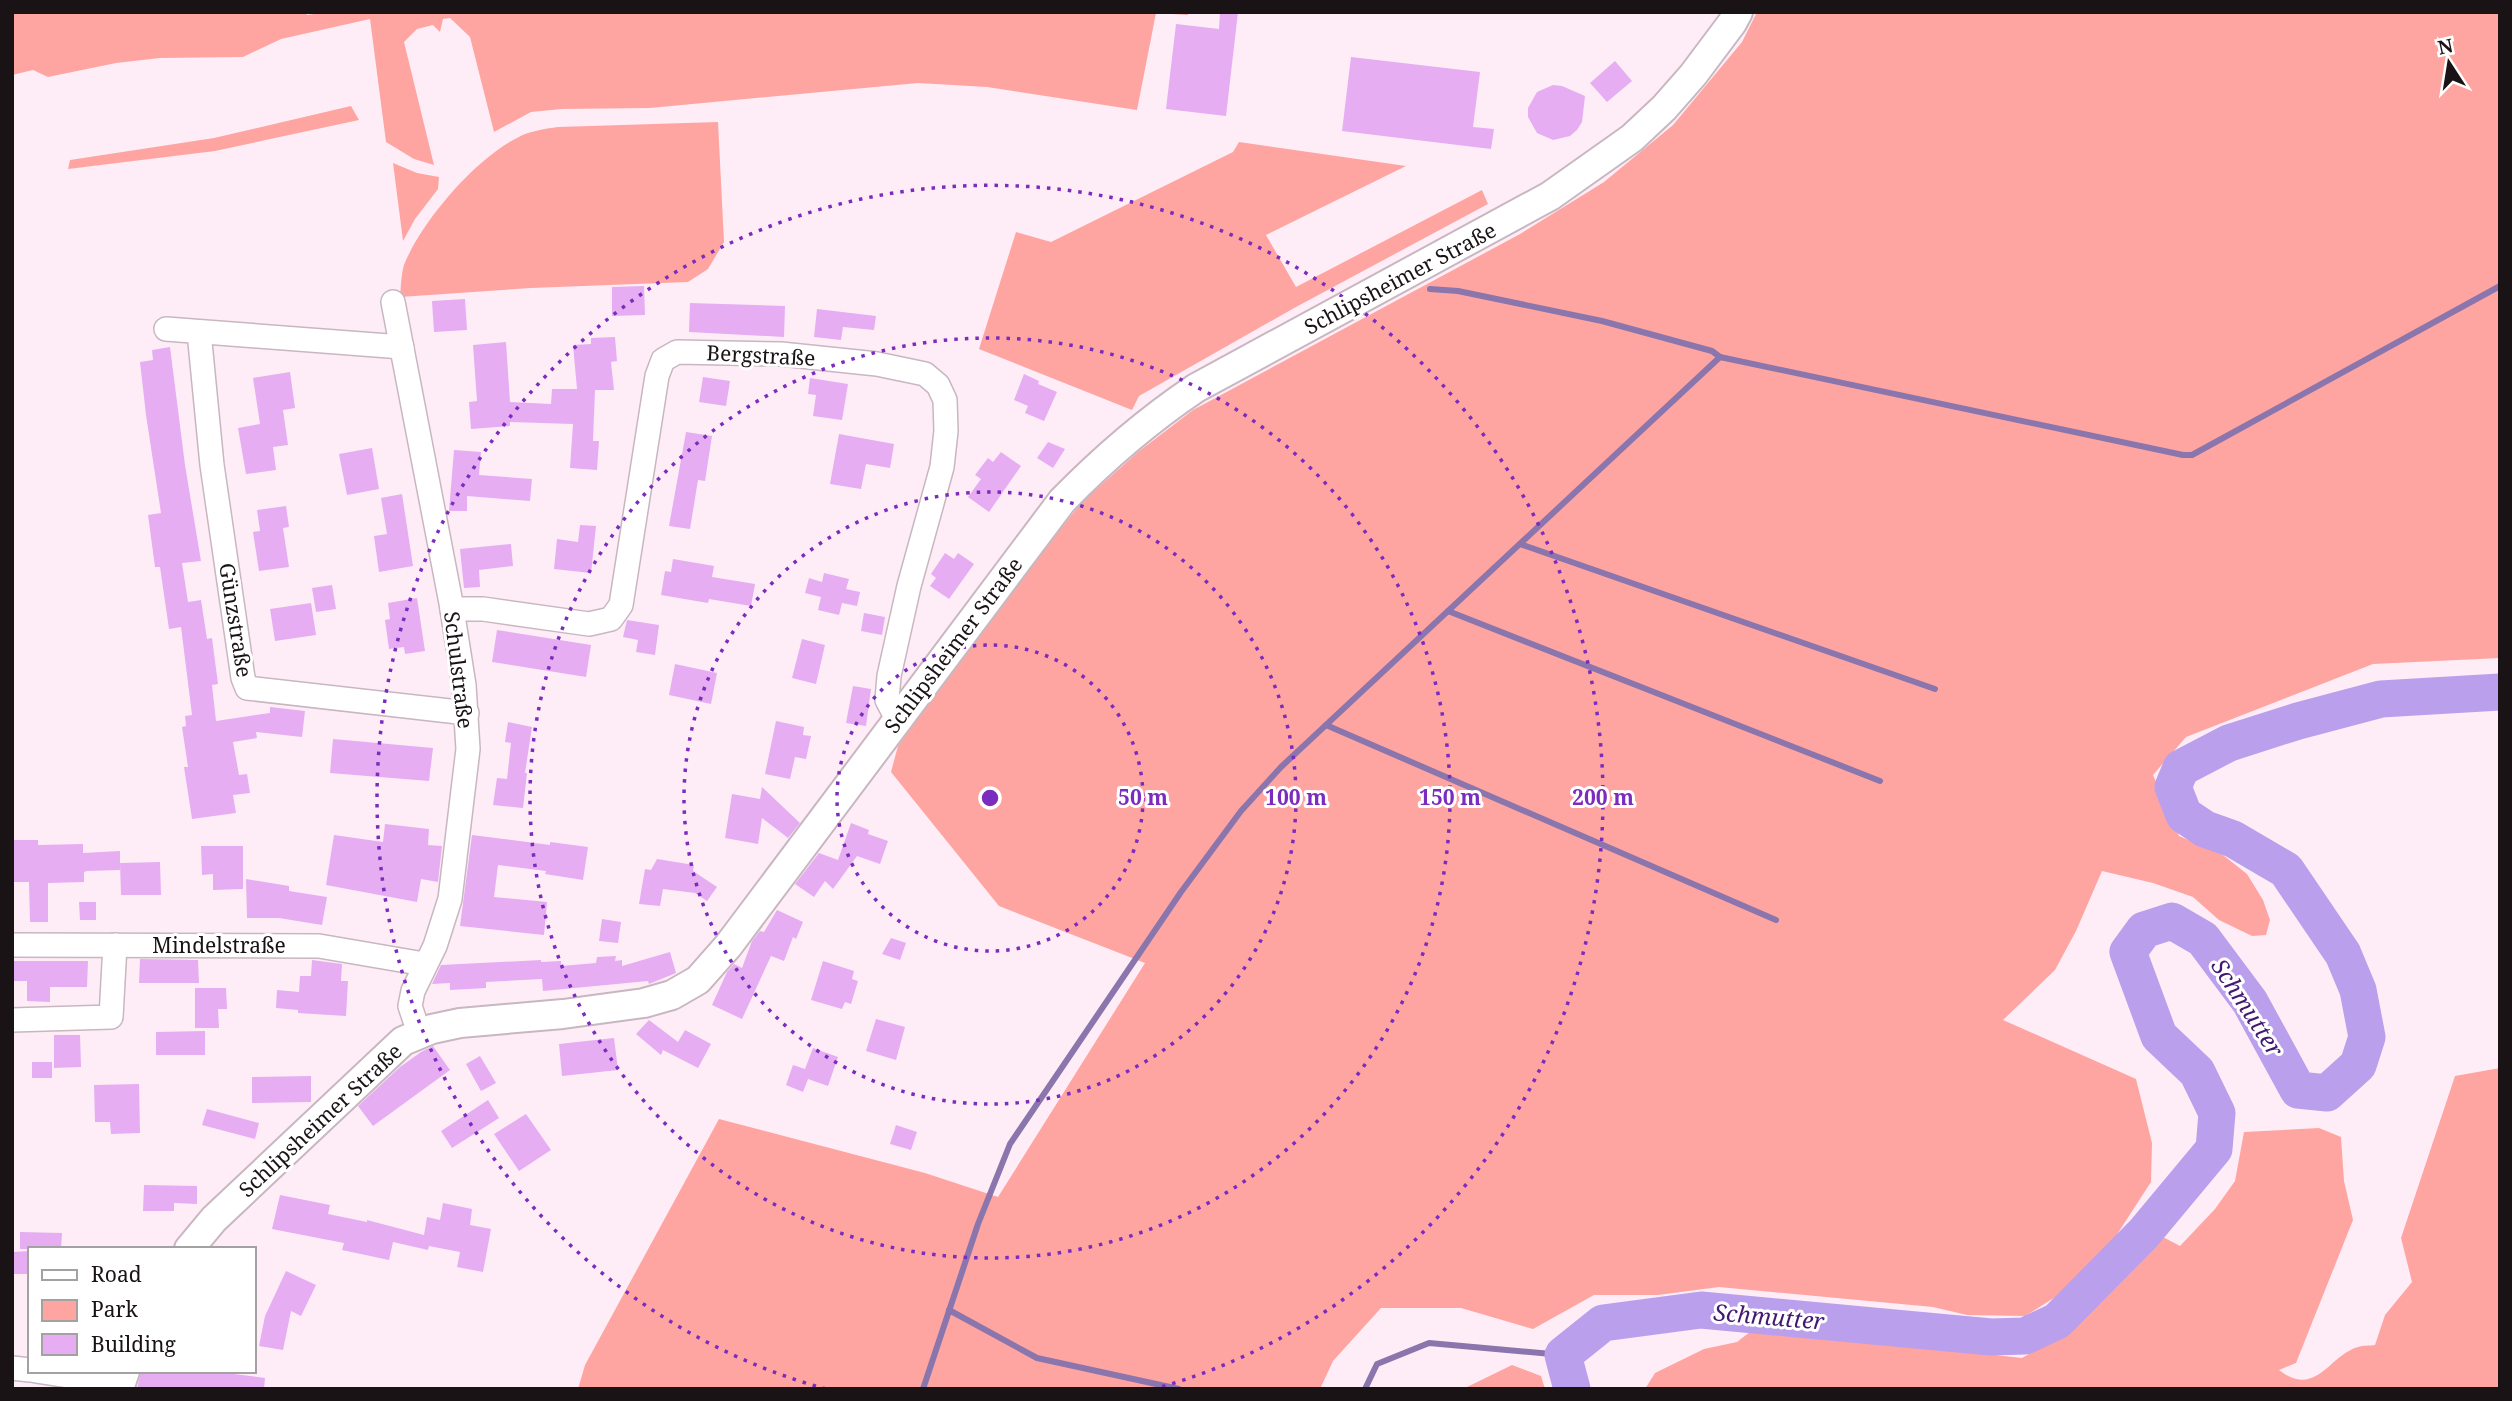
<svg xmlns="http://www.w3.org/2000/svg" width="2512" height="1401" viewBox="0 0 2512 1401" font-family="'Noto Serif',serif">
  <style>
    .green { fill: #fea5a2 }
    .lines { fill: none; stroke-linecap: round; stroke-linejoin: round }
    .stream { stroke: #8a75ac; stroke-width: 6 }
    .river { stroke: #ba9fec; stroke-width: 37 }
    .building { fill: #e6adf2 }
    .minor-casing { stroke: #c8b7c1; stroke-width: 26 }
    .tertiary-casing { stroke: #c8b7c1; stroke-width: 32 }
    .minor { stroke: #fff; stroke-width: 23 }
    .tertiary { stroke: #fff; stroke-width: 28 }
    .ring { fill: none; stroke: #7b2cbf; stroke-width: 3.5; stroke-dasharray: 3.5 7 }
    .labels { text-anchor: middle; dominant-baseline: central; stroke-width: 6; stroke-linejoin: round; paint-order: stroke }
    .street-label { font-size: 21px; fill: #191316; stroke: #fff }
    .water-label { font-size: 23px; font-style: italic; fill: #421871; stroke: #fff }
    .centre { fill: #7b2cbf; stroke: #fff; stroke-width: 3.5 }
    .ring-label { font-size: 21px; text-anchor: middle; font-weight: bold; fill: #7b2cbf; stroke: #fff; stroke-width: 6; stroke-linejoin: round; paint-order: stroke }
  </style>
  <rect width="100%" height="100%" fill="#feedf7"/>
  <g class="green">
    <path d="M12 12H306L307 15 328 12H1188V15L1156 13 1137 110 987 87 918 83 650 108 562 109 531 112 494 132 470 37 450 18 443 19 440 32 433 25 417 29 404 42 434 165 414 159 386 142 370 19 281 39 243 57 160 58 116 63 48 77 33 70 12 75Z"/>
    <path d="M1757 12H2500V658L2373 664 2186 737 2153 775 2179 836 2223 855 2247 874 2263 900 2270 920 2266 935 2252 936 2219 920 2193 897 2153 883 2102 871 2076 931 2055 970 2003 1020 2136 1079 2152 1143 2151 1182 2116 1236 2073 1286 2025 1316 1967 1315 1933 1307 1719 1287 1658 1295H1594L1533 1329 1461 1308H1381L1333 1361 1320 1389H578L585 1365 719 1119 925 1173 998 1197 1145 963 999 906 891 772 898 746 1019 579 1083 501 1138 452 1193 410 1520 234 1604 182 1673 125 1742 42Z"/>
    <path d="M351 106 359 120 215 151 68 169 70 160 214 138Z"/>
    <path d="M718 122 724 242 708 269 688 282 531 288 400 297C401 287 401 275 404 265 421 222 475 159 517 138 529 131 544 129 558 127Z"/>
    <path d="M1239 142 1406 166 1266 235 1296 287 1482 190 1488 204 1296 307 1139 396 1132 410 979 349 1016 232 1051 242 1233 152Z"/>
    <path d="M393 163 417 173 439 177 438 189 415 219 403 241Z"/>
    <path d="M2500 1068V1389H1645L1655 1373 1704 1349 1737 1342 1755 1328 2022 1358 2055 1339 2100 1294 2163 1237 2180 1246 2215 1209 2235 1181 2244 1132 2319 1128 2341 1137 2344 1181 2353 1220 2296 1363 2279 1370C2316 1399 2329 1355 2358 1347 2363 1345 2370 1346 2375 1345L2385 1315 2412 1282 2401 1238 2455 1076Z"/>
    <path d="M1512 1365 1541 1376 1545 1389H1463Z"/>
  </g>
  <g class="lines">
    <g class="stream">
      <path d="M1430 289 1458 291 1602 321 1712 351 1720 357"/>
      <path d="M1520 544 1935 689"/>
      <path d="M1448 611 1880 781"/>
      <path d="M1326 725 1776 920"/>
      <path d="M949 1310 1037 1358 1179 1389"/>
      <path d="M923 1389 978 1224 1010 1144 1181 892 1241 811 1281 767 1720 357 2183 455H2192L2500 286"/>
      <path d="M1365 1389 1377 1364 1429 1343 1563 1355"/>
    </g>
    <path class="river" d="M1572 1389 1563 1355 1603 1323 1701 1310 1991 1337 2025 1336 2057 1321 2144 1233 2214 1149 2217 1113 2197 1072 2159 1036 2128 952 2144 930 2172 921 2203 939 2250 1002 2298 1090 2327 1093 2358 1065 2367 1037 2358 990 2343 954 2286 870 2233 839 2205 829 2184 815 2173 787 2181 768 2229 743 2298 721 2381 699 2500 692"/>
  </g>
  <g class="building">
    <path d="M1220 12H1238L1226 116 1166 109 1176 24 1219 29Z"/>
    <path d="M1351 57 1480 72 1473 127 1494 129 1491 149 1342 131Z"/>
    <path d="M1615 61 1632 81 1607 102 1590 83Z"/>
    <path d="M1553 85 1562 86 1585 96 1582 122 1577 130 1570 136 1553 140 1537 133 1528 117V108L1537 92Z"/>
    <path d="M644 286 645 315 612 316V287Z"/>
    <path d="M465 299 467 330 434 332 432 301Z"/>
    <path d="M690 303 785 306 784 337 689 332Z"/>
    <path d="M817 309 876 316 874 330 843 327 841 340 814 337Z"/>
    <path d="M615 337 617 361 611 362 614 390H595L593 441H599L597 470 570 468 573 424 510 422V426L471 429 469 402 477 401 473 345 506 342 510 402 551 404 552 389H577L573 345 591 344V338Z"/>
    <path d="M170 347 185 465 201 561 182 563 188 602 201 600 207 639 212 638 218 684 212 685 216 721 270 713V707L305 711 302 737 256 732 257 738 233 742 239 775 247 774 250 793 233 795 236 813 192 819 184 767H188L182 727 186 726 185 716 192 715 181 627 169 629 160 567H155L148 515 161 513 146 415 140 362 153 360 152 350Z"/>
    <path d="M290 372 295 408 283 410 288 445 273 447 276 470 246 474 238 428 260 424 253 378Z"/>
    <path d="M1024 374 1039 381 1038 384 1057 392 1044 421 1025 413 1028 406 1014 400Z"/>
    <path d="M703 377 730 381 726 406 699 402Z"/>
    <path d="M810 378 848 384 842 420 813 416 816 395 808 394Z"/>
    <path d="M686 432 712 436 705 481 698 480 690 529 669 526Z"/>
    <path d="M839 434 894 444 890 468 866 464 861 489 830 484Z"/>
    <path d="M1048 442 1065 449 1053 468 1037 458Z"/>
    <path d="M372 448 379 489 347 495 339 454Z"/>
    <path d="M454 450 481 452 479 475 532 479 530 501 467 496V511H449Z"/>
    <path d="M1001 452 1021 466 989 512 968 497 981 479 975 475 988 458 993 462Z"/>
    <path d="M402 494 413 566 379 572 374 536 387 534 381 498Z"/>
    <path d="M286 506 289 527 283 528 289 567 259 571 253 532 260 531 257 510Z"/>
    <path d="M580 525 596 526 591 573 554 569 557 539 578 542Z"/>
    <path d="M511 544 513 566 479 570 480 587 464 588 460 549Z"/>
    <path d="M945 553 954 559 958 553 974 564 949 599 930 586 936 578 931 574Z"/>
    <path d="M673 559 714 566 712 577 755 584 751 606 709 599 708 603 661 595 665 571 671 572Z"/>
    <path d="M824 573 849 579 846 589 860 592 857 606 842 603 839 615 818 610 821 597 805 593 809 578 822 582Z"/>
    <path d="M332 585 336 609 316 612 312 588Z"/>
    <path d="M417 598 425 651 405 654 404 647 389 649 385 620 390 619 388 603Z"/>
    <path d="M311 603 316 635 275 641 270 609Z"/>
    <path d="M864 613 885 617 882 635 861 631Z"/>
    <path d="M627 620 659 625 655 655 636 652 638 640 623 637Z"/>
    <path d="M497 630 591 645 586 677 492 662Z"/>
    <path d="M802 639 825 645 816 684 792 678Z"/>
    <path d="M675 664 717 673 711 704 669 695Z"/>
    <path d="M853 686 871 689 866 726 846 723Z"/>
    <path d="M776 721 804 727 803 735 811 736 806 759 795 757 790 779 765 774Z"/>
    <path d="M508 722 532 727 525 773H527L523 808 493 805 497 778 507 779 511 743 505 742Z"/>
    <path d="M333 739 433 748 429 781 330 773Z"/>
    <path d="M762 787 800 823 788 838 762 818 758 844 725 838 732 794 760 799Z"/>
    <path d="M851 823 869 830 868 834 888 841 880 864 857 856 833 889 825 881 814 897 795 884 819 853 838 860Z"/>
    <path d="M385 824 429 829 428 845 442 846 438 882 421 879 417 902 326 885 334 835 383 842Z"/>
    <path d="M472 835 550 845V842L588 847 583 880 545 874 546 871 498 865 494 897 547 902 544 935 460 926Z"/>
    <path d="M12 840H38V845L83 844V853L120 851V870L87 871 84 872V882L48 883V922H30L29 882H12Z"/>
    <path d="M201 846H243V889L213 890V874L202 875Z"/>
    <path d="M657 859 694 865 693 871 717 887 707 901 695 893 663 889 660 906 639 904 645 869 651 870Z"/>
    <path d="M160 862 161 895H121L120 863Z"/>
    <path d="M246 879 289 886V891L327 897 322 925 279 918H247Z"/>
    <path d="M79 902H96V920H80Z"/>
    <path d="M777 910 803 922 796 939 793 937 784 961 771 956 742 1019 712 1005 727 972 734 964 742 968 752 941 760 931 764 932Z"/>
    <path d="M602 919 621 922 618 943 599 941Z"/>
    <path d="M891 938 906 943 900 960 882 954Z"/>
    <path d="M670 952 676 973 649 984 648 981 543 991 542 979 486 982V988L450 990V983L432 984 441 965 541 960V962L561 961V966L596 963 597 957 616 956 615 961 622 960V966Z"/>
    <path d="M140 959 198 960 199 983H139Z"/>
    <path d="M312 960 342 964 341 981H348L346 1016 298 1013V1010L276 1008 277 990 299 992 300 976H311Z"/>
    <path d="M12 961H88L87 987H50V1002L27 1001V981H12Z"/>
    <path d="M823 961 854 971 852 979 858 981 851 1004 845 1002 842 1009 811 1000Z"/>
    <path d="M195 988H226L227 1009H218L219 1028H195Z"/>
    <path d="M876 1019 905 1027 896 1060 866 1051Z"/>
    <path d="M649 1020 678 1042 685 1030 711 1044 698 1068 663 1050 661 1055 636 1034Z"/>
    <path d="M205 1031V1055H156V1032Z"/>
    <path d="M54 1035H80L81 1067 54 1068Z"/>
    <path d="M614 1038 618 1070 562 1076 559 1044Z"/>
    <path d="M433 1046 450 1070 373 1126 358 1106 400 1067 421 1052Z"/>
    <path d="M813 1048 838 1057 828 1086 808 1079 803 1092 786 1085 793 1065 805 1069Z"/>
    <path d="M480 1056 496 1083 481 1091 466 1064Z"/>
    <rect x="32" y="1062" width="20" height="16"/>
    <path d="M311 1076V1102L252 1103V1077Z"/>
    <path d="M139 1084 140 1133 111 1134 110 1122H95L94 1085Z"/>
    <path d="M488 1100 499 1118 452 1148 441 1131Z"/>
    <path d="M207 1109 259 1123 255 1139 202 1125Z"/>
    <path d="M526 1114 551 1150 519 1171 494 1134Z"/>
    <path d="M896 1125 917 1132 911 1150 890 1144Z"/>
    <path d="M144 1185 197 1186V1204L174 1203V1211H143Z"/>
    <path d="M280 1195 330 1205 328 1214 367 1222V1220L424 1235 427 1217 440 1220 443 1203 472 1209 470 1225 491 1229 483 1272 457 1267 460 1252 429 1246 428 1250 393 1242 389 1260 342 1250 344 1243 272 1229Z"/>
    <path d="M20 1232 62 1233 61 1249H20Z"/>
    <path d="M30 1251V1274H12V1252Z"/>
    <path d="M286 1271 316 1285 301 1316 291 1311 283 1350 259 1346 265 1316Z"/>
    <path d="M141 1371H210L265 1378 264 1389H137Z"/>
  </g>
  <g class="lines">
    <g class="minor-casing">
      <g id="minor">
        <path d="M393 302 451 603 464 685 468 749 450 899 435 946 413 991 410 1006 419 1033"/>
        <path d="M166 329 402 347"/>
        <path d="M199 332 212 465 243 678 247 688 467 713"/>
        <path d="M452 609H483L589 624 611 619 621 605 657 376 663 360 677 352 781 354 877 364 925 374 938 385 945 400 946 431 942 467 909 586 889 676 887 700 897 719"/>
        <path d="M12 945 319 946 424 964"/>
        <path d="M12 1020 111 1017 115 945"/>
        <path d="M12 1368 30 1370"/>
        <path d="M36 1371 120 1384"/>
      </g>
    </g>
    <g class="tertiary-casing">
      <g id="tertiary">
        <path d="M189 1249 214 1219 403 1041 432 1029 460 1023 563 1014 644 1003 672 995 698 980 728 946 1062 501C1103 459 1147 421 1196 388L1550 196 1632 138 1664 108 1693 75 1732 23 1738 12"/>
        <path d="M119 1389 125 1371"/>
      </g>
    </g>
    <use href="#minor" class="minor"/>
    <use href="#tertiary" class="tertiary"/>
  </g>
  <g class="ring">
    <circle cx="990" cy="798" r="153"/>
    <circle cx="990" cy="798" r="306"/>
    <circle cx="990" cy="798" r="460"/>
    <path d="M826 1389A613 613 0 1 1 1154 1389"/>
  </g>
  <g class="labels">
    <g class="street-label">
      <text transform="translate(1400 278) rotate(-28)">Schlipsheimer Straße</text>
      <text transform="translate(761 355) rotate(3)">Bergstraße</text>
      <text transform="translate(236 620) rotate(81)">Günzstraße</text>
      <text transform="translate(953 645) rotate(-53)">Schlipsheimer Straße</text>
      <text transform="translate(459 670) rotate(83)">Schulstraße</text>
      <text x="219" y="945">Mindelstraße</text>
      <text transform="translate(320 1120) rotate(-43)">Schlipsheimer Straße</text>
    </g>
    <g class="water-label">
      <text transform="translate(2248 1007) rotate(57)">Schmutter</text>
      <text transform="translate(1769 1316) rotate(5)">Schmutter</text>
    </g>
  </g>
  <circle cx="990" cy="798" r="10" class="centre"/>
  <g class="ring-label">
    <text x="1143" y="805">50 m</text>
    <text x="1296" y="805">100 m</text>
    <text x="1450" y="805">150 m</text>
    <text x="1603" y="805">200 m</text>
  </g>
  <rect width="2512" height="1401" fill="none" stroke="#191316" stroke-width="28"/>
  <rect x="28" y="1247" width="228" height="126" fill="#ffffff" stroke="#a3a1a2" stroke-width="2"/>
  <rect x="42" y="1270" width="35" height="10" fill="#ffffff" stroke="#a3a1a2" stroke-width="2"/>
  <text x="91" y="1282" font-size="21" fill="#191316">Road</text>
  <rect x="42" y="1300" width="35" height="21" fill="#fea5a2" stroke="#a3a1a2" stroke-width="2"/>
  <text x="91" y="1317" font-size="21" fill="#191316">Park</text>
  <rect x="42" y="1334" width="35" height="21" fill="#e6adf2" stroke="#a3a1a2" stroke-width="2"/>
  <text x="91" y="1352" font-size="21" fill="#191316">Building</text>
  <g transform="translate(2449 63) rotate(348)" stroke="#ffffff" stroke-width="5" paint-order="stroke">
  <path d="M0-5L12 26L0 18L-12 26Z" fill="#191316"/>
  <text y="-10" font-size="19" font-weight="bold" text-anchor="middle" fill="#191316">N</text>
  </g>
</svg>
